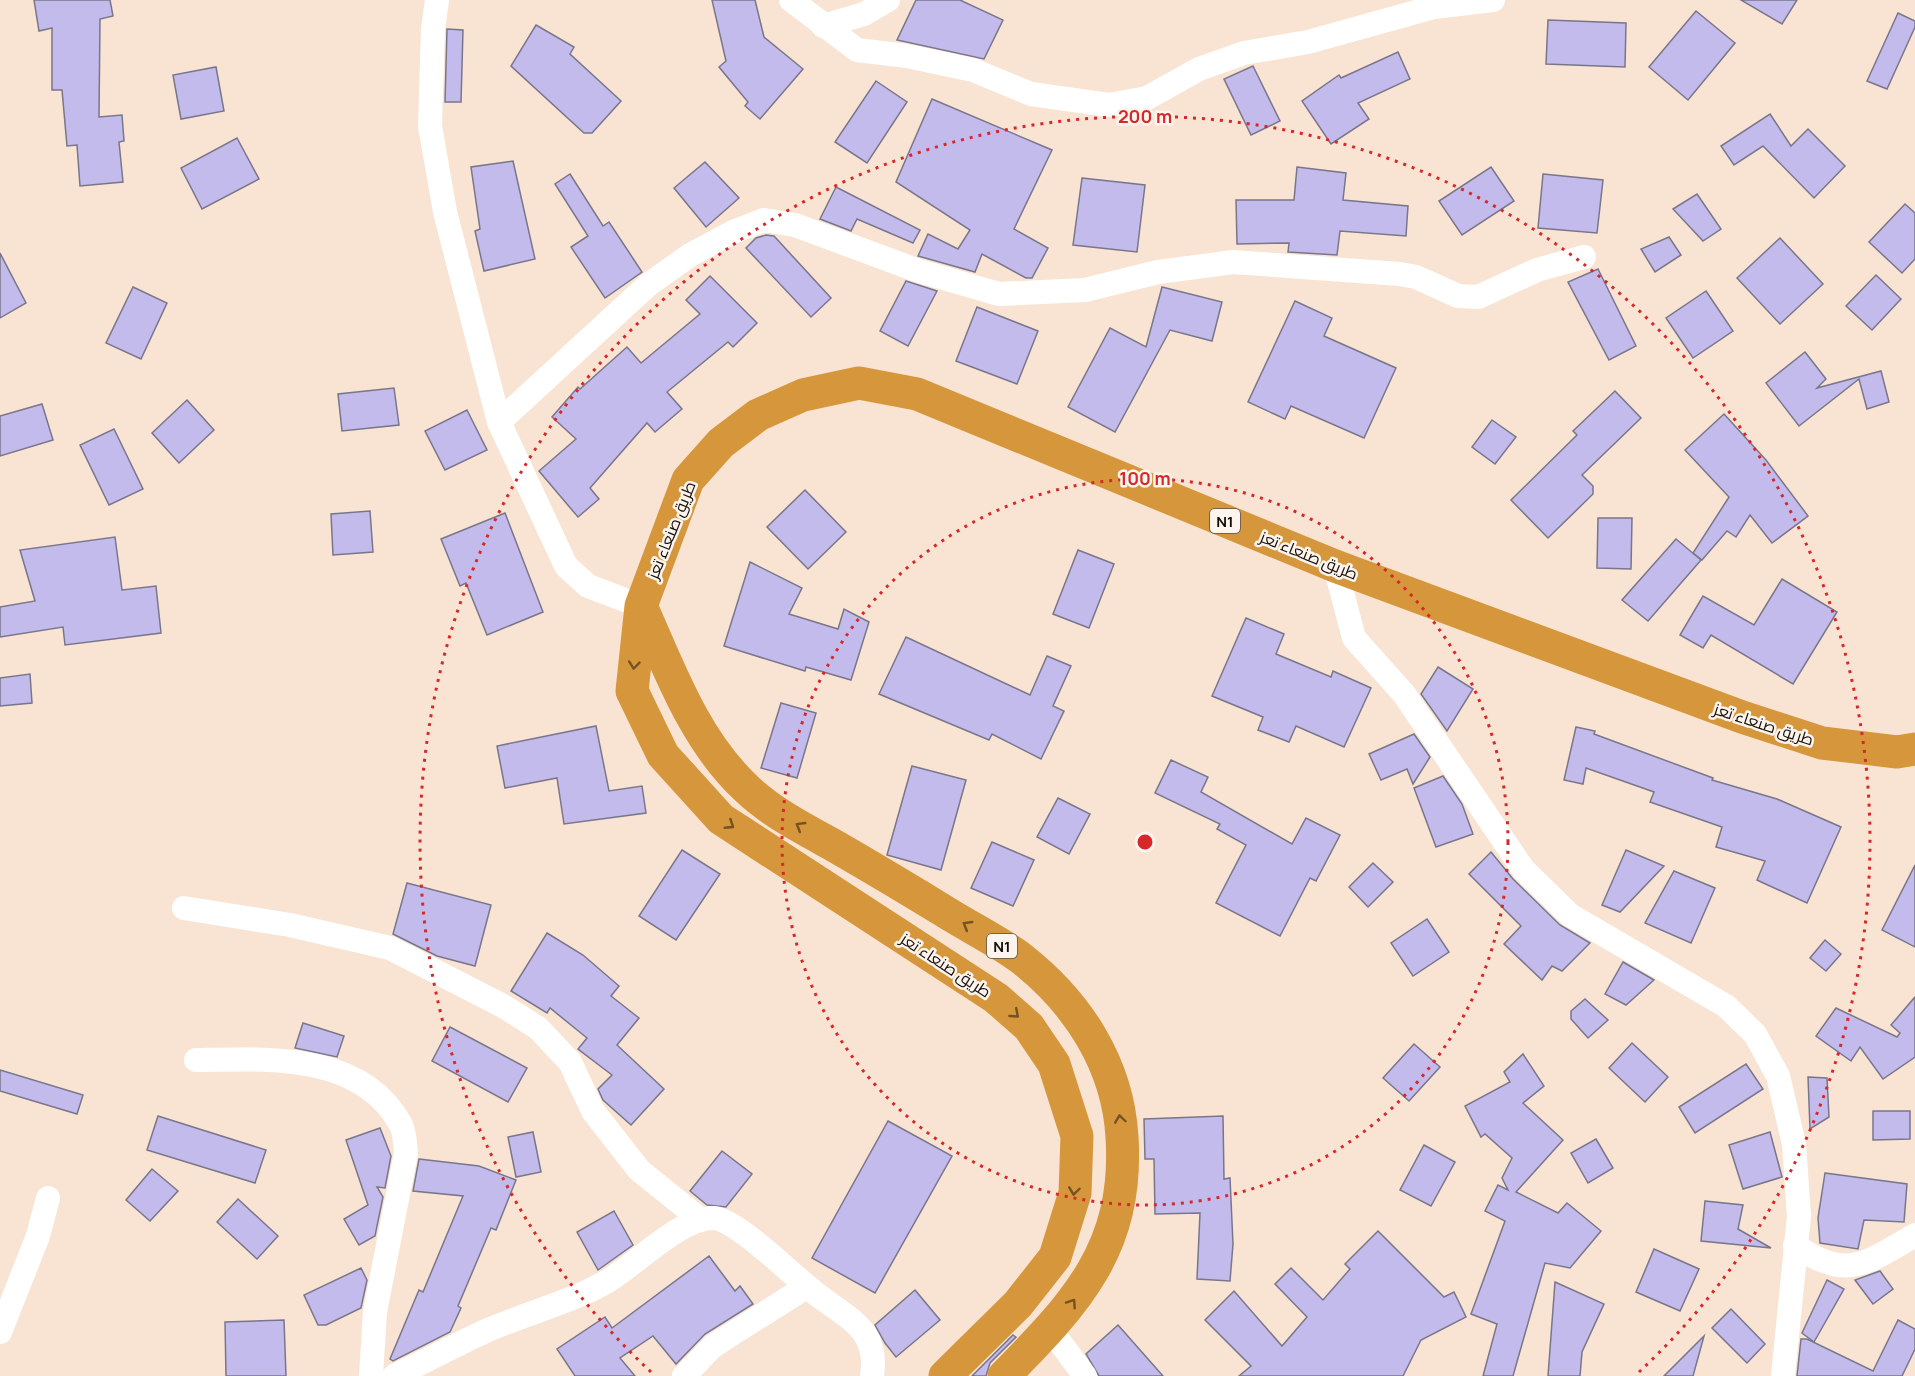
<svg xmlns="http://www.w3.org/2000/svg" width="1915" height="1376" viewBox="0 0 1915 1376" font-family="Manrope,Cairo,sans-serif">
  <style>
    .building { fill: #c4bbed; stroke: #79768a; stroke-width: 1.5 }
    .lines { fill: none; stroke-linecap: round; stroke-linejoin: round }
    .street { stroke: #fff; stroke-width: 24 }
    .highway { stroke: #d6973c; stroke-width: 33 }
    .oneway { stroke: #755222 }
    .ring { fill: none; stroke: #d62828; stroke-width: 3; stroke-dasharray: 3 6 }
    .labels { text-anchor: middle; dominant-baseline: central; stroke-width: 5; stroke-linejoin: round; paint-order: stroke }
    .shield { fill: #fcf4ed; stroke: #5a534d; stroke-width: 1.5 }
    .shield-label { font-size: 15px; font-weight: bold; fill: #140e09 }
    .street-label { font-size: 16px; fill: #140e09; stroke: #fcf4ed }
    .centre { fill: #d62828; stroke: #fcf4ed; stroke-width: 3 }
    .ring-label { font-size: 18px; text-anchor: middle; font-weight: bold; fill: #d62828; stroke: #fcf4ed; stroke-width: 5; stroke-linejoin: round; paint-order: stroke }
  </style>
  <rect width="100%" height="100%" fill="#f9e4d4"/>
  <g class="building">
    <path d="M34 0H110L113 16 100 19 99 117 122 115 124 141 119 142 123 182 80 186 77 145 67 146 62 90H52V28L39 31Z"/>
    <path d="M712 0H755L764 37 803 69 760 119 745 106 748 102 719 67 726 61Z"/>
    <path d="M916 0H960L1003 20 984 59 897 40Z"/>
    <path d="M1741 0H1797L1782 24Z"/>
    <path d="M1696 11 1735 43 1688 100 1649 67Z"/>
    <path d="M1898 13 1915 21V27L1887 89 1867 81Z"/>
    <path d="M1548 20 1626 23 1625 67 1546 64Z"/>
    <path d="M536 25 574 47 570 54 621 101 592 133H584L511 66Z"/>
    <path d="M447 29 463 30 461 102H445Z"/>
    <path d="M1398 52 1410 79 1358 103 1369 119 1331 144 1302 101 1339 75 1341 78Z"/>
    <path d="M1253 66 1280 121 1251 135 1224 79Z"/>
    <path d="M216 67 224 111 181 119 173 75Z"/>
    <path d="M876 81 907 102 867 163 835 142Z"/>
    <path d="M932 99 1052 150 1014 229 1048 248 1032 278H1026L982 254 975 272 918 256 928 234 958 249 970 230 896 182Z"/>
    <path d="M1770 114 1791 146 1808 129 1845 166 1814 198 1763 146 1734 165 1721 146Z"/>
    <path d="M237 138 259 179 202 209 181 168Z"/>
    <path d="M513 161 535 259 484 271 475 231 480 229 471 167Z"/>
    <path d="M705 162 739 198 706 227 674 188Z"/>
    <path d="M1297 167 1346 173 1343 200 1408 206 1406 236 1340 231 1337 255 1288 252 1289 243 1237 244 1236 200H1294Z"/>
    <path d="M1491 167 1514 201 1462 235 1439 201Z"/>
    <path d="M570 174 603 226 609 222 642 272 605 298 571 247 588 236 555 184Z"/>
    <path d="M1543 174 1603 180 1597 233 1538 228Z"/>
    <path d="M1082 178 1145 185 1137 252 1073 245Z"/>
    <path d="M836 187 920 230 913 243 857 219 851 231 820 219Z"/>
    <path d="M1697 194 1721 229 1703 241 1673 209Z"/>
    <path d="M1905 204 1915 213V259L1902 273 1869 242Z"/>
    <path d="M766 235 774 236 831 298 811 317 746 248 756 238Z"/>
    <path d="M1669 237 1681 255 1655 272 1641 249Z"/>
    <path d="M1780 238 1823 284 1780 324 1737 278Z"/>
    <path d="M0 253 26 303 0 318Z"/>
    <path d="M1598 269 1636 346 1609 360 1568 282Z"/>
    <path d="M1876 275 1901 299 1872 330 1846 306Z"/>
    <path d="M710 276 757 323 733 347 728 342 667 392 682 409 655 432 647 423 590 488 599 499 578 517 539 471 576 439 552 417 578 387 580 389 627 347 641 363 700 314 686 300Z"/>
    <path d="M906 281 937 291 908 346 880 331Z"/>
    <path d="M133 287 167 303 141 359 106 343Z"/>
    <path d="M1162 287 1222 302 1212 341 1170 330 1115 432 1068 407 1110 328 1146 347Z"/>
    <path d="M1706 291 1733 331 1693 358 1666 318Z"/>
    <path d="M1295 301 1332 318 1324 336 1396 368 1364 438 1291 406 1285 419 1248 402Z"/>
    <path d="M977 307 1038 331 1017 384 956 361Z"/>
    <path d="M1805 352 1826 379 1817 388 1881 371 1889 402 1867 409 1859 379 1799 426 1766 383Z"/>
    <path d="M394 388 399 425 342 431 338 394Z"/>
    <path d="M1615 391 1641 418 1582 475 1593 486V494L1548 538 1511 500 1577 435 1573 431Z"/>
    <path d="M187 400 214 430 179 463 152 433Z"/>
    <path d="M42 404 53 440 0 456V416Z"/>
    <path d="M467 410 487 450 445 470 425 431Z"/>
    <path d="M1724 414 1766 460 1808 516 1772 543 1750 515 1736 537 1727 531 1702 560 1693 553 1729 497 1685 450Z"/>
    <path d="M1492 420 1516 437 1495 464 1472 447Z"/>
    <path d="M114 429 143 489 109 505 80 445Z"/>
    <path d="M805 490 846 532 808 569 767 527Z"/>
    <path d="M370 511 373 552 333 555 331 514Z"/>
    <path d="M505 513 543 612 487 635 466 583 460 586 441 539Z"/>
    <path d="M1598 518H1632L1631 569 1597 568Z"/>
    <path d="M115 537 122 590 156 586 161 633 65 645 63 627 0 637V607L35 601 20 550Z"/>
    <path d="M1676 539 1701 560 1648 621 1622 600Z"/>
    <path d="M1078 550 1114 564 1089 628 1053 614Z"/>
    <path d="M750 562 802 588 789 614 838 629 844 609 869 622 851 680 806 667 805 671 724 646Z"/>
    <path d="M1782 579 1837 612 1793 684 1711 635 1703 648 1680 635 1703 596 1754 625Z"/>
    <path d="M1246 618 1284 634 1276 654 1331 677 1333 671 1371 688 1344 747 1296 726 1289 742 1258 730 1263 717 1212 696Z"/>
    <path d="M906 637 1030 695 1047 656 1071 666 1053 706 1064 711 1041 759 992 734 989 740 879 694Z"/>
    <path d="M1438 667 1473 689 1447 731 1421 694Z"/>
    <path d="M30 674 32 703 0 706V678Z"/>
    <path d="M781 703 816 713 797 778 761 768Z"/>
    <path d="M596 726 609 791 642 786 646 813 564 824 557 778 505 788 497 746Z"/>
    <path d="M1576 727 1595 731 1594 734 1713 778 1712 780 1777 799 1841 827 1807 903 1757 880 1765 861 1716 847 1722 827 1650 802 1654 792 1586 768 1583 784 1564 780Z"/>
    <path d="M1414 734 1430 757 1413 784 1407 769 1381 780 1369 754Z"/>
    <path d="M1171 760 1208 777 1201 792 1292 844 1306 818 1340 835 1316 881 1310 878 1280 936 1216 903 1246 845 1217 829 1220 824 1155 793Z"/>
    <path d="M912 766 966 780 941 870 887 855Z"/>
    <path d="M1443 776 1462 804 1473 834 1436 847 1414 788Z"/>
    <path d="M1058 798 1090 814 1069 854 1037 837Z"/>
    <path d="M992 842 1034 860 1013 906 971 888Z"/>
    <path d="M682 850 720 874 676 940 639 916Z"/>
    <path d="M1626 850 1664 866 1620 912 1602 905Z"/>
    <path d="M1491 852 1513 879 1560 925 1590 943 1562 971 1552 966 1542 980 1504 944 1521 926 1469 874Z"/>
    <path d="M1373 863 1393 882 1368 907 1349 887Z"/>
    <path d="M1915 865V947L1882 930Z"/>
    <path d="M1674 871 1715 888 1691 943 1645 923Z"/>
    <path d="M407 883 491 905 475 966 437 956 393 934Z"/>
    <path d="M1427 919 1449 952 1413 976 1391 943Z"/>
    <path d="M547 933 583 955 619 986 611 996 639 1018 617 1045 664 1089 631 1125 603 1100 598 1089 612 1075 578 1049 587 1038 550 1008 547 1013 511 991Z"/>
    <path d="M1825 940 1841 954 1826 971 1810 958Z"/>
    <path d="M1623 962 1654 980 1626 1005 1605 994Z"/>
    <path d="M1915 997V1057L1883 1079 1860 1047 1851 1061 1816 1036 1836 1008 1897 1037 1900 1033 1891 1025Z"/>
    <path d="M1585 999 1608 1020 1588 1038 1571 1019V1011Z"/>
    <path d="M303 1023 344 1036 337 1057 295 1048Z"/>
    <path d="M450 1027 527 1068 508 1102 432 1061Z"/>
    <path d="M1632 1043 1668 1077 1645 1102 1609 1068Z"/>
    <path d="M1414 1044 1440 1067 1409 1101 1383 1078Z"/>
    <path d="M1523 1054 1544 1086 1523 1103 1563 1140 1516 1192 1558 1213 1567 1203 1601 1231 1570 1268 1545 1263 1513 1376H1483L1497 1324 1471 1314 1505 1221 1485 1211 1498 1185 1508 1190 1502 1178 1512 1158 1485 1134 1481 1137 1465 1106 1510 1082 1504 1072Z"/>
    <path d="M1746 1064 1763 1089 1695 1133 1679 1107Z"/>
    <path d="M0 1070 83 1095 77 1114 0 1091Z"/>
    <path d="M1808 1077 1827 1078 1829 1117 1810 1129Z"/>
    <path d="M1873 1111H1910V1139L1873 1140Z"/>
    <path d="M158 1116 266 1150 255 1183 147 1150Z"/>
    <path d="M1223 1116 1224 1179 1230 1178 1233 1244 1230 1281 1197 1279 1200 1213 1155 1214 1154 1159H1145L1144 1119Z"/>
    <path d="M888 1121 952 1156 875 1293 812 1258Z"/>
    <path d="M380 1128 391 1156 385 1188 377 1187 383 1197 375 1236 359 1245 344 1219 368 1205 346 1140Z"/>
    <path d="M533 1132 541 1172 516 1177 508 1137Z"/>
    <path d="M1770 1132 1782 1177 1743 1189 1729 1145Z"/>
    <path d="M1596 1139 1613 1168 1588 1183 1571 1153Z"/>
    <path d="M1424 1145 1455 1162 1431 1206 1400 1190Z"/>
    <path d="M722 1151 752 1174 726 1207 707 1205 690 1191Z"/>
    <path d="M419 1159 479 1166 516 1180 496 1230 491 1228 458 1306 461 1308 450 1332 393 1361 390 1359 419 1290 423 1292 463 1196 413 1191Z"/>
    <path d="M152 1169 178 1191 150 1221 126 1200Z"/>
    <path d="M1825 1173 1907 1184 1904 1222 1864 1220 1858 1249 1820 1243 1818 1218Z"/>
    <path d="M238 1199 278 1236 257 1259 217 1222Z"/>
    <path d="M1705 1201 1743 1205 1738 1229 1771 1248 1701 1241Z"/>
    <path d="M614 1211 633 1245 598 1270 577 1232Z"/>
    <path d="M1378 1231 1444 1297 1454 1292 1466 1317 1421 1340 1403 1376H1239L1251 1366 1205 1320 1234 1291 1282 1346 1307 1317 1275 1284 1291 1268 1323 1300 1350 1269 1345 1264Z"/>
    <path d="M1654 1249 1699 1269 1680 1311 1636 1292Z"/>
    <path d="M709 1256 735 1291 740 1286 753 1304 705 1334 676 1364 653 1336 620 1358 635 1376H575L557 1349 605 1317 612 1328Z"/>
    <path d="M361 1268 367 1280 361 1308 326 1325H318L304 1295Z"/>
    <path d="M1880 1271 1893 1289 1873 1304 1855 1280Z"/>
    <path d="M1827 1280 1844 1289 1814 1342 1802 1333Z"/>
    <path d="M1555 1282 1604 1304 1582 1352 1580 1376H1548Z"/>
    <path d="M915 1290 940 1320 896 1357 885 1343 875 1325Z"/>
    <path d="M1731 1309 1765 1344 1747 1363 1712 1328Z"/>
    <path d="M284 1320 286 1376H226L225 1322Z"/>
    <path d="M1898 1320 1915 1329V1349L1902 1376H1797L1801 1339H1807L1873 1371Z"/>
    <path d="M1118 1325 1163 1376H1099L1086 1354Z"/>
    <path d="M1013 1335 1016 1337 990 1363 986 1376H972Z"/>
    <path d="M1704 1336 1693 1376H1664Z"/>
  </g>
  <g class="lines">
    <g class="street">
      <path d="M437 0 433 29 430 126 445 212 499 422 566 566 588 586 641 606"/>
      <path d="M791 0 857 50 907 56 973 70 1031 94 1109 105 1147 98 1199 69 1244 53 1308 42 1434 7 1493 0"/>
      <path d="M823 26 864 14 888 0"/>
      <path d="M499 422 648 285 690 255 733 232 764 220 795 225 919 271 999 294 1085 290 1158 272 1233 262 1400 274 1416 277 1458 296 1478 297 1537 270 1584 257"/>
      <path d="M1335 566 1354 638 1404 694 1523 869 1570 915 1726 1006 1755 1034 1778 1076 1794 1144 1799 1216 1783 1376"/>
      <path d="M184 908 290 925 390 948 503 1006 538 1028 570 1062 593 1111 639 1170 701 1220"/>
      <path d="M196 1060C267 1059 362 1052 401 1125 405 1133 405 1144 406 1153L375 1312 371 1376"/>
      <path d="M1795 1245C1846 1282 1867 1263 1915 1235"/>
      <path d="M1050 1329 1085 1376"/>
      <path d="M0 1332 38 1236 48 1198"/>
      <path d="M394 1376C426 1361 457 1344 488 1330 527 1313 569 1303 606 1282 634 1266 682 1216 714 1218 738 1220 797 1280 819 1296 851 1320 879 1331 872 1376"/>
      <path d="M684 1376 713 1346 806 1287"/>
    </g>
    <g class="highway">
      <path d="M642 608C670 671 695 741 747 789 771 812 804 829 833 845 873 868 913 892 952 916 975 930 1001 943 1022 959 1078 1003 1118 1065 1122 1137 1129 1248 1076 1303 1004 1376"/>
      <path d="M945 1376 1018 1304 1055 1257 1075 1193 1077 1136 1054 1064 1029 1027 996 998 721 819 663 755 632 691 641 606 688 480 721 443 758 415 803 395 859 383 917 394 1335 566 1742 717 1822 743 1897 752 1915 749"/>
    </g>
  </g>
  <defs><path id="oneway-chevron" d="M-2-3.5L2.5 0L-2 3.5" fill="none" stroke-width="1.6" stroke-linecap="round" stroke-linejoin="round" transform="scale(1.5)"/></defs>
  <g class="oneway">
    <use href="#oneway-chevron" transform="translate(634 665) rotate(96)"/>
    <use href="#oneway-chevron" transform="translate(730 825) rotate(33)"/>
    <use href="#oneway-chevron" transform="translate(800 826) rotate(-149)"/>
    <use href="#oneway-chevron" transform="translate(967 925) rotate(-149)"/>
    <use href="#oneway-chevron" transform="translate(1015 1014) rotate(41)"/>
    <use href="#oneway-chevron" transform="translate(1120 1119) rotate(-98)"/>
    <use href="#oneway-chevron" transform="translate(1074 1191) rotate(98)"/>
    <use href="#oneway-chevron" transform="translate(1072 1303) rotate(-56)"/>
  </g>
  <g class="ring">
    <circle cx="1145" cy="842" r="363"/>
    <path d="M651 1372A725 725 0 1 1 1639 1372"/>
  </g>
  <g class="labels">
    <g class="shield">
      <rect x="1210" y="509" width="30" height="24" rx="4.5"/>
      <rect x="987" y="934" width="30" height="24" rx="4.5"/>
    </g>
    <g class="shield-label">
      <text x="1225" y="521">N1</text>
      <text x="1002" y="946">N1</text>
    </g>
    <g class="street-label">
      <text transform="translate(671 530) rotate(-68)">طريق صنعاء تعز</text>
      <text transform="translate(1309 555) rotate(22)">طريق صنعاء تعز</text>
      <text transform="translate(1764 724) rotate(18)">طريق صنعاء تعز</text>
      <text transform="translate(946 965) rotate(33)">طريق صنعاء تعز</text>
    </g>
  </g>
  <circle cx="1145" cy="842" r="9" class="centre"/>
  <g class="ring-label">
    <text x="1145" y="123">200 m</text>
    <text x="1145" y="485">100 m</text>
  </g>
</svg>
